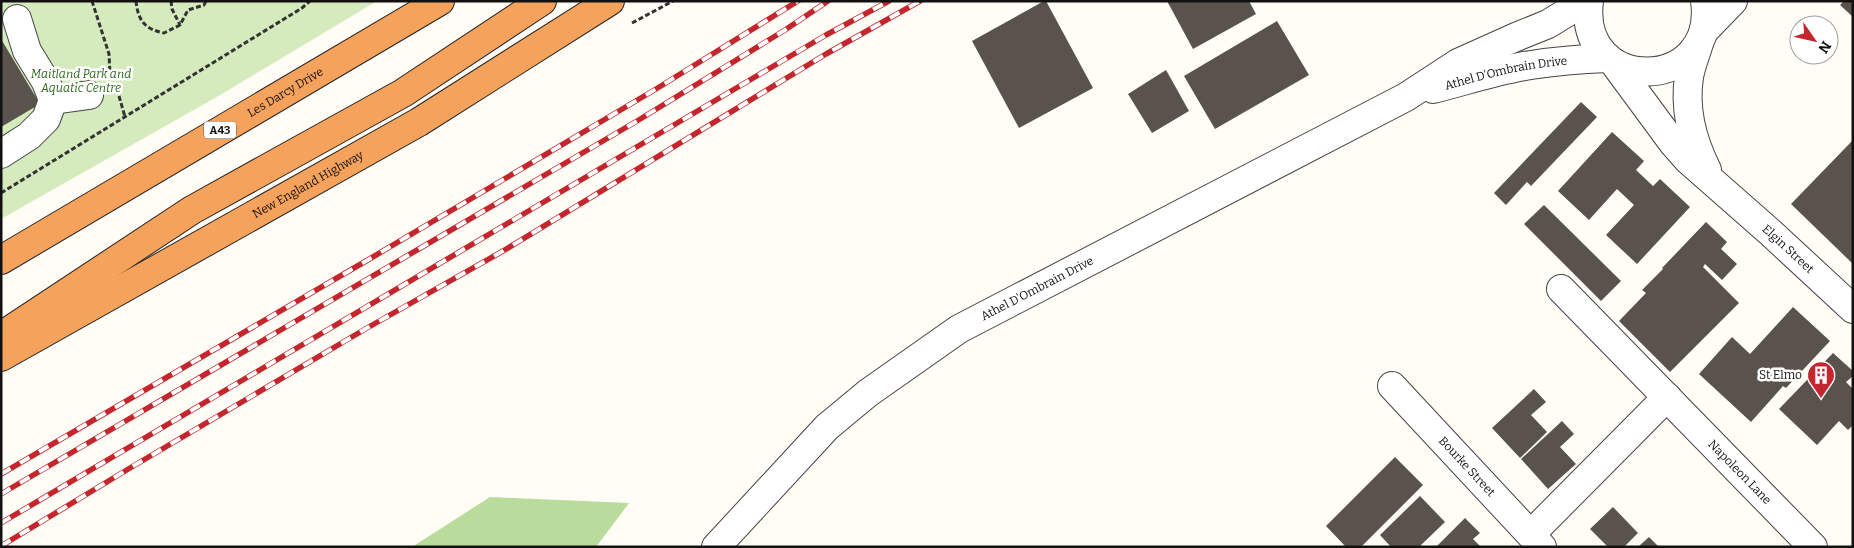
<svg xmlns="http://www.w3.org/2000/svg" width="1854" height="548" viewBox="0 0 1854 548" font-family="Bitter,serif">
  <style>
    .green { fill: #d5ebbd }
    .forest { fill: #b9dc9c }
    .building { fill: #5a524d }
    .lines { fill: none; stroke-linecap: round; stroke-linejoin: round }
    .minor-casing { stroke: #444; stroke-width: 30 }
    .highway-casing { stroke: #222; stroke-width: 30 }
    .path { stroke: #333; stroke-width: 3; stroke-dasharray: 5 2.5; stroke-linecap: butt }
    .minor { stroke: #fff; stroke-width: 28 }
    .highway { stroke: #f5a25d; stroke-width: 28 }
    .rail-casing { stroke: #c4262e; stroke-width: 5.5 }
    .rail { stroke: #fff; stroke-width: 4; stroke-dasharray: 11; stroke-linecap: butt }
    .labels { text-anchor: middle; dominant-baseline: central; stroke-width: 5; stroke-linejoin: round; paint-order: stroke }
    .shield { fill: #fff; stroke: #585858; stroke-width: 1 }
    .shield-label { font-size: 11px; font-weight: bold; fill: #111 }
    .park-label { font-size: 12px; font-style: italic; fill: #2f6b1f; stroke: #fff }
    .street-label { font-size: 12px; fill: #111; stroke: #fff }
    .poi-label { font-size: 12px; fill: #111; stroke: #fff; text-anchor: end }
  </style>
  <rect width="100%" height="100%" fill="#fffdf5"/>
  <path class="green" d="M1 1H377L222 94 1 219Z"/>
  <path class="forest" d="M490 497 629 503 596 547H412Z"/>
  <g class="building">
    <path d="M1044 1H1046L1093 88 1019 128 972 41Z"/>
    <path d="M1167 1H1249L1256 14 1193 49Z"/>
    <path d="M1844 1H1853V17L1840 5Z"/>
    <path d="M1277 21 1309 75 1215 129 1184 76Z"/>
    <path d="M1 39 40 104 1 127Z"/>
    <path d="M1166 70 1189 111 1152 133 1128 94Z"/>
    <path d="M1581 102 1597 117 1531 186 1527 182 1506 205 1494 193Z"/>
    <path d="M1612 132 1644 161 1636 170 1653 186 1660 179 1690 207 1637 264 1606 235 1634 205 1617 189 1589 220 1558 191Z"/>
    <path d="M1853 140V264L1791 204Z"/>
    <path d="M1544 205 1621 281 1601 301 1524 224Z"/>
    <path d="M1706 222 1727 242 1721 249 1737 264 1722 280 1705 264 1703 267 1739 303 1670 372 1619 321 1646 293 1642 290 1663 269 1662 268Z"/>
    <path d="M1793 307 1830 341 1786 388 1783 386 1751 422 1699 374 1732 337 1750 354Z"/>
    <path d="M1833 353 1853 371V376L1846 382 1853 389V425L1848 430 1839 421 1817 445 1779 409Z"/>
    <path d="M1534 389 1546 402 1531 415 1547 432 1520 458 1492 428Z"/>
    <path d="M1562 421 1574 434 1560 447 1576 464 1548 489 1521 459Z"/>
    <path d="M1395 457 1423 485 1361 547H1346L1326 526Z"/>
    <path d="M1420 496 1445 522 1419 547H1391L1380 535Z"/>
    <path d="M1613 507 1638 533 1624 547H1608L1590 529Z"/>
    <path d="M1465 518 1480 533 1473 539 1481 547H1436Z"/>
    <path d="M1649 537 1659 547H1638Z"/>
  </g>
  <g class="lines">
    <g class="minor-casing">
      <g id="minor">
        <path d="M1589 1C1577 96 1718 94 1705 1"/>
        <path d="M1704 31 1733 1"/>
        <path d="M1699 43C1696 54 1691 65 1689 77 1684 109 1693 142 1707 170"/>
        <path id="s1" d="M1614 63 1673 143 1688 160 1771 233 1853 309"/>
        <path id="s2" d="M1433 89C1465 81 1498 70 1531 65 1556 61 1582 59 1608 58"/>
        <path d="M53 100 89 95"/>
        <path d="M1 154 29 136 46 119 53 100 46 82 27 51 17 19"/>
        <path id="s3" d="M1561 289 1813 547"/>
        <path id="s4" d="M1392 386 1542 547"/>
        <path d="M1531 534 1667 397"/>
        <path id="s5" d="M716 547 827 427 868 393 959 329 1406 97 1458 63 1516 37 1548 24 1579 5 1582 1"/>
      </g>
    </g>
    <g class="highway-casing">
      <g id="highway">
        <path id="s6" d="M1 260 440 1"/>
        <path d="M1 336 192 210 403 93 542 1"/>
        <path id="s7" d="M1 357 419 122 610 1"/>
      </g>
    </g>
    <g class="path">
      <path d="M92 1 109 54 110 74"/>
      <path d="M136 1C138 21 145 29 164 33L180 25 188 10 204 5 206 1"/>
      <path d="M171 1 172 9 180 25"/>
      <path d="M632 23 673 1"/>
      <path d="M119 96 125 117"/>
      <path d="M1 193 302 8 310 1"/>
    </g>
    <use href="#minor" class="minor"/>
    <use href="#highway" class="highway"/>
    <g class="rail-casing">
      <g id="rail">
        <path d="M1 474 366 261 656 89 798 1"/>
        <path d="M1 494 637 121 785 30 828 1"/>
        <path d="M1 523 826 35 889 1"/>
        <path d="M1 546 130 468 367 328 503 251 826 54 920 1"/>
      </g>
    </g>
    <use href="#rail" class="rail"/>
  </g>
  <defs>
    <g id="building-pin" transform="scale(1.4375)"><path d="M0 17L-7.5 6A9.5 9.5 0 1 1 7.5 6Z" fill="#c4262e" stroke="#fff"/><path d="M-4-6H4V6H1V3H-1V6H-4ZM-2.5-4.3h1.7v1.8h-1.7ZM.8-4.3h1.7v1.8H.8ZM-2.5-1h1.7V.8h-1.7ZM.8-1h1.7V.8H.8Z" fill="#fff"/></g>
  </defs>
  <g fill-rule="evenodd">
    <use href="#building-pin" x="1821" y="375"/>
  </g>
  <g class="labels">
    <rect class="shield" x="204" y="121.5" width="32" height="17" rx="4"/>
    <g class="shield-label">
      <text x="220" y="130">A43</text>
    </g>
    <g class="park-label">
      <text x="81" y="74">Maitland Park and<tspan x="81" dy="14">Aquatic Centre</tspan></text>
    </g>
    <g class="street-label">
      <text stroke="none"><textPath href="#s2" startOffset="75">Athel D'Ombrain Drive</textPath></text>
      <text stroke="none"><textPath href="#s6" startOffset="330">Les Darcy Drive</textPath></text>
      <text stroke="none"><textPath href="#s7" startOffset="352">New England Highway</textPath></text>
      <text stroke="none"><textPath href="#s1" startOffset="256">Elgin Street</textPath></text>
      <text stroke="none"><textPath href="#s5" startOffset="416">Athel D'Ombrain Drive</textPath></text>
      <text stroke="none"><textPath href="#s4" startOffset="110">Bourke Street</textPath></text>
      <text stroke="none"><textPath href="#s3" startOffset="256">Napoleon Lane</textPath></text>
    </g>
    <g class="poi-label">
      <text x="1802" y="375">St Elmo</text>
    </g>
  </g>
  <rect width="1854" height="548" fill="none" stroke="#111111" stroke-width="5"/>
  <g transform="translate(1814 40) rotate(124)"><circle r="24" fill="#ffffff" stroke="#a0a0a0"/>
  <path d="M0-4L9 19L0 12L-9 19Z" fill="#c4262e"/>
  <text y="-8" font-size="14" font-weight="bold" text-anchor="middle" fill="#111111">N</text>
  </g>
</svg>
